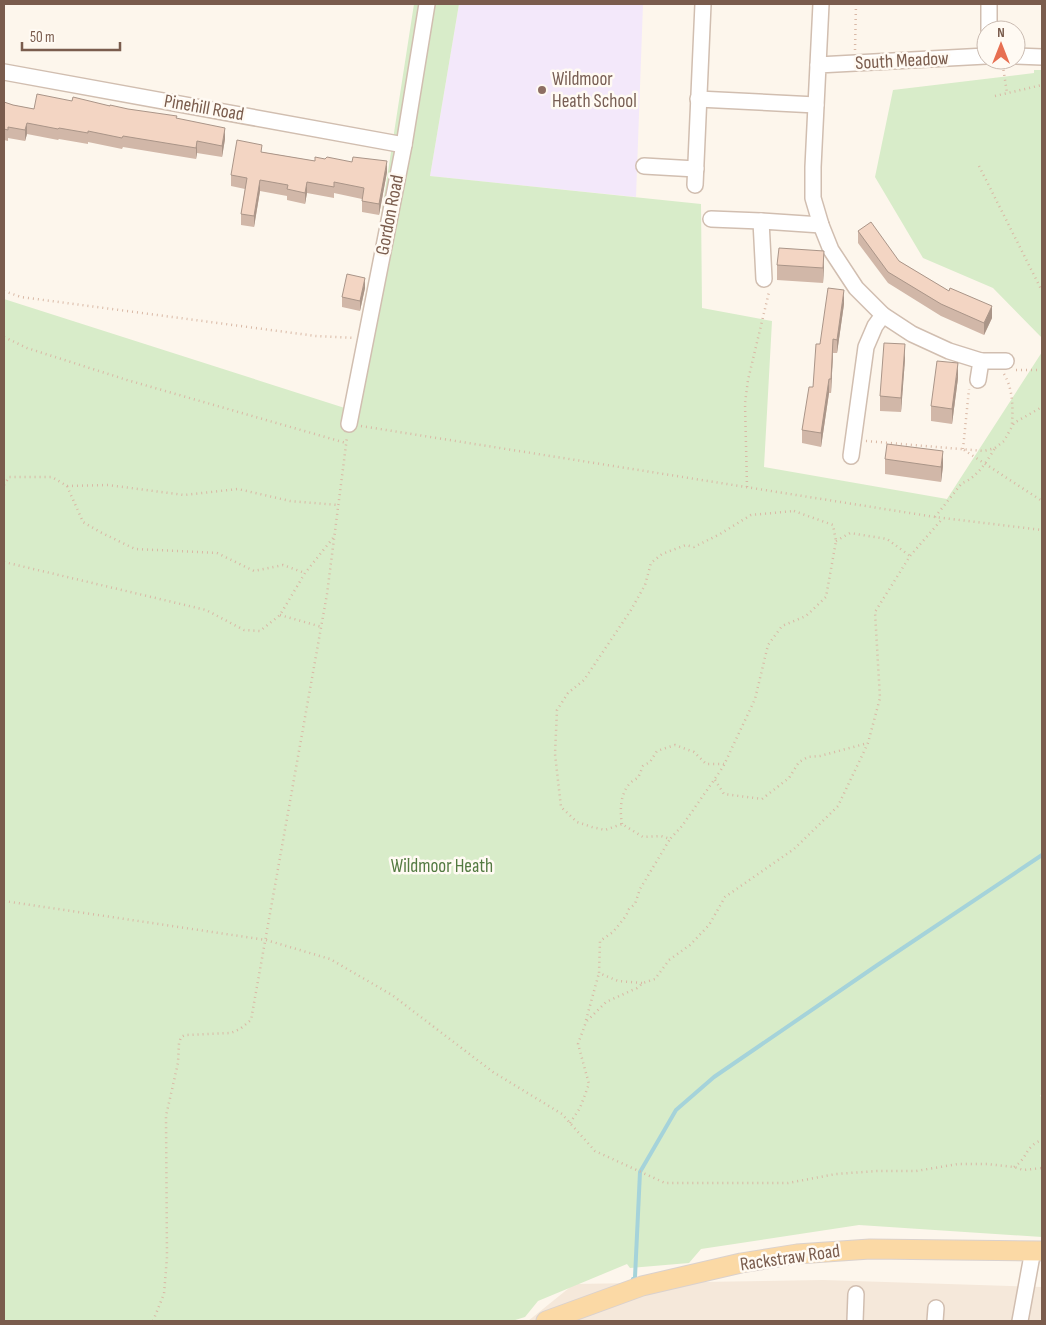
<svg xmlns="http://www.w3.org/2000/svg" width="1046" height="1325" viewBox="0 0 1046 1325" font-family="'Sofia Sans Condensed',sans-serif">
  <style>
    .residential { fill: #f5e8da }
    .education { fill: #f3e8fa }
    .green { fill: #d8ecc9 }
    .lines { fill: none; stroke-linecap: round; stroke-linejoin: round }
    .stream { stroke: #a5d3da; stroke-width: 4 }
    .minor-casing { stroke: #d1beb0; stroke-width: 18 }
    .major-casing { stroke: #dad1cd; stroke-width: 21 }
    .path { stroke: #d9b8a5; stroke-width: 2.5; stroke-dasharray: 1 4; stroke-linecap: butt }
    .minor { stroke: #fff; stroke-width: 15 }
    .major { stroke: #fbd9a5; stroke-width: 19 }
    .wall { fill: #d1b7a8 }
    .shaded-wall { fill: #aa9588 }
    .building { fill: #f3d5c3; stroke: #aa9588 }
    .education-dot { fill: #8d6e63; stroke: #fffaf3; stroke-width: 2 }
    .labels { text-anchor: middle; dominant-baseline: central; stroke-width: 5; stroke-linejoin: round; paint-order: stroke }
    .street-label { font-size: 19px; fill: #7a5c4d; stroke: #fffaf3 }
    .education-label { font-size: 19px; fill: #785e54; stroke: #fffaf3; text-anchor: start }
    .park-label { font-size: 19px; fill: #537a41; stroke: #fffaf3 }
  </style>
  <rect width="100%" height="100%" fill="#fdf6ec"/>
  <path class="residential" d="M823 1280 1042 1287V1321H528L574 1284Z"/>
  <path class="education" d="M459 4H643L636 197 430 176Z"/>
  <g class="green">
    <path d="M414 4H459L430 176 701 204 702 308 772 321 764 467 947 499 1042 352V1094L1040 1096 1042 1097V1237L859 1225 701 1249 689 1263 630 1268 627 1264 538 1301 525 1317 512 1321H4V299L351 410Z"/>
    <path d="M1034 70H1042V338L993 288 923 258 875 177 893 90 1034 73Z"/>
  </g>
  <g class="lines">
    <path class="stream" d="M633 1279 635 1277 640 1172 676 1110 714 1077 876 966 1042 855"/>
    <g class="minor-casing">
      <g id="minor">
        <path d="M989 30V4"/>
        <path d="M1016 56 1042 57"/>
        <path d="M818 65 821 4"/>
        <path d="M4 72 404 145"/>
        <path d="M698 99 816 105"/>
        <path d="M644 166 696 169"/>
        <path d="M695 185 703 4"/>
        <path d="M711 219 761 221"/>
        <path d="M764 279 761 221 821 225"/>
        <path d="M981 361H1006"/>
        <path d="M978 380 981 361 949 351 912 334 883 315 856 288 831 250 821 225 813 198V167L818 65 986 56"/>
        <path d="M349 424 404 145 427 4"/>
        <path d="M851 456 866 347 875 326 883 315"/>
        <path d="M855 1321 856 1294"/>
        <path d="M935 1321 936 1308"/>
        <path d="M1020 1321 1033 1250"/>
      </g>
    </g>
    <g class="major-casing">
      <path id="major" d="M546 1321 642 1286 741 1263 797 1254 870 1249 1042 1251"/>
    </g>
    <g class="path">
      <path d="M855 50 856 4"/>
      <path d="M1002 60 1007 93"/>
      <path d="M995 96 1042 85"/>
      <path d="M979 166 1042 291"/>
      <path d="M4 291 21 297 316 336 354 338"/>
      <path d="M4 337 27 348 127 380 346 443"/>
      <path d="M1016 370H1042"/>
      <path d="M1004 374C1013 389 1013 407 1012 424"/>
      <path d="M361 426 935 517 1042 530"/>
      <path d="M866 441 984 451 995 448 1004 441 1014 423 1042 407"/>
      <path d="M963 449 969 389"/>
      <path d="M964 450 1042 501"/>
      <path d="M4 485 9 477H52L67 486 83 522 100 532 135 549 217 553 254 571 283 565 305 573"/>
      <path d="M67 486 108 485 184 495 238 489 290 501 338 505"/>
      <path d="M747 487 745 403 748 380 769 292"/>
      <path d="M794 511 833 525 836 541 826 597 806 616 782 626 768 645 755 699 723 767 682 826 670 839 661 836 643 837 622 824 605 830 592 827 577 822 561 807 555 754 557 710 568 693 584 680 631 610 645 585 651 563 662 554 686 545 694 547 720 534 751 515Z"/>
      <path d="M935 517 962 483C977 478 987 461 995 448"/>
      <path d="M836 541 850 533 887 539 910 556"/>
      <path d="M4 562 206 610 244 630 260 631 280 615 305 573 333 538"/>
      <path d="M280 615 322 627"/>
      <path d="M715 780 724 794 762 799 789 778 799 762 808 757 820 756 868 743"/>
      <path d="M622 824C619 807 621 785 638 778L643 766 650 762 657 751 675 745 694 752 706 764H724"/>
      <path d="M4 901 266 940 330 959 392 995 493 1072 562 1114 595 1151 665 1183H788L836 1174 877 1171H916L958 1164H987L1014 1167 1023 1170 1042 1168"/>
      <path d="M642 983 618 981 599 973 600 941 613 932 626 916 629 909 635 904 640 889 670 839"/>
      <path d="M586 1020 599 973"/>
      <path d="M570 1123 580 1108 589 1084 578 1044 586 1022 606 1002 637 988 643 983 655 979 669 960 690 945 709 925 725 897 794 849 838 806 868 743 880 698 875 612 910 556 943 518"/>
      <path d="M1014 1167C1028 1158 1025 1146 1042 1140"/>
      <path d="M153 1321 164 1294 167 1257 166 1116 178 1063 179 1043 181 1037 185 1035 231 1033 240 1029 251 1020 327 594 347 437"/>
    </g>
    <use href="#minor" class="minor"/>
    <use href="#major" class="major"/>
  </g>
  <g class="wall">
    <path d="M4 88 5 99 4 102 13 105 34 109 72 101 110 106 177 118 225 139 222 157 197 153 196 159 123 147 122 149 88 142V144L59 139 58 140 27 134 25 141 8 138V141L4 140Z"/>
    <path d="M262 152 315 161 387 172 379 215 362 212V199L334 193V198L307 193 305 204 287 200V196L260 191 254 227 241 225V214L245 189 231 186V175Z"/>
    <path d="M858 231 899 261 992 318 984 335 941 316 888 283 858 243Z"/>
    <path d="M777 265 824 266 823 283 777 280Z"/>
    <path d="M365 288 360 311 342 307V297Z"/>
    <path d="M844 304 837 353H833L831 393H829L821 447 802 443V430L813 387 820 344Z"/>
    <path d="M905 359 901 412 880 411V396Z"/>
    <path d="M958 378 952 424 931 421V406Z"/>
    <path d="M885 459 943 466 941 482 885 474Z"/>
  </g>
  <g class="shaded-wall">
    <path d="M5 88V99L4 103V92Z"/>
    <path d="M27 123V134L25 141V130Z"/>
    <path d="M225 128V139L222 157V146Z"/>
    <path d="M197 141V153L196 159V148Z"/>
    <path d="M387 161V172L379 215V204Z"/>
    <path d="M260 180V191L254 227V216Z"/>
    <path d="M307 182V193L305 204V193Z"/>
    <path d="M824 251V266L823 283V268Z"/>
    <path d="M365 278V288L360 311V301Z"/>
    <path d="M844 290V304L837 353V340Z"/>
    <path d="M992 306V318L984 335V323Z"/>
    <path d="M833 339V353L831 393V379Z"/>
    <path d="M905 344V359L901 412V398Z"/>
    <path d="M958 363V378L952 424V409Z"/>
    <path d="M829 379V393L821 447V433Z"/>
    <path d="M943 451V466L941 482V467Z"/>
  </g>
  <g class="building">
    <path d="M37 94 72 101 73 97 110 106V105L128 109 177 116 176 118 225 128 222 146 197 141 196 148 123 136 122 138 88 131V133L59 128 58 129 27 123 25 130 8 127V130L4 129V102L13 105 34 109Z"/>
    <path d="M237 140 262 145 261 152 315 161V157L325 159 327 157 352 162 353 157 387 161 379 204 362 201 364 188 334 182V187L307 182 305 193 287 189 288 185 260 180 254 216 241 214 247 178 231 175Z"/>
    <path d="M871 222 899 261 949 291 950 288 992 306 984 323 941 304 888 272 858 231Z"/>
    <path d="M779 248 824 251 823 268 777 265Z"/>
    <path d="M347 274 365 278 360 301 342 297Z"/>
    <path d="M828 288 844 290 837 340 833 339 831 379H829L821 433 802 430 809 387H813L816 344H820Z"/>
    <path d="M884 343 905 344 901 398 880 396Z"/>
    <path d="M937 361 958 363 952 409 931 406Z"/>
    <path d="M887 444 943 451 941 467 885 459Z"/>
  </g>
  <circle class="education-dot" cx="542" cy="90" r="5"/>
  <g class="labels">
    <g class="street-label">
      <text transform="translate(902 61) rotate(-3)">South Meadow</text>
      <text transform="translate(204 108) rotate(10)">Pinehill Road</text>
      <text transform="translate(390 215) rotate(-79)">Gordon Road</text>
      <text transform="translate(790 1258) rotate(-8)">Rackstraw Road</text>
    </g>
    <g class="education-label">
      <text x="552" y="79">Wildmoor<tspan x="552" dy="22">Heath School</tspan></text>
    </g>
    <g class="park-label">
      <text x="442" y="866">Wildmoor Heath</text>
    </g>
  </g>
  <rect width="1046" height="1325" fill="none" stroke="#7a5c4d" stroke-width="10"/>
  <g transform="translate(1001 45)"><circle r="24" fill="#fffaf3" stroke="#cabbb1"/>
  <path d="M0-4L9 19L0 12L-9 19Z" fill="#e76f51"/>
  <text y="-8" font-size="14" font-weight="bold" text-anchor="middle" fill="#7a5c4d">N</text>
  </g>
  <path d="M22 42v8h98v-8" fill="none" stroke="#7a5c4d" stroke-width="2.5"/>
  <text x="30" y="42" font-size="15" fill="#7a5c4d" stroke="#fffaf3" stroke-width="4" paint-order="stroke">50 m</text>
</svg>
